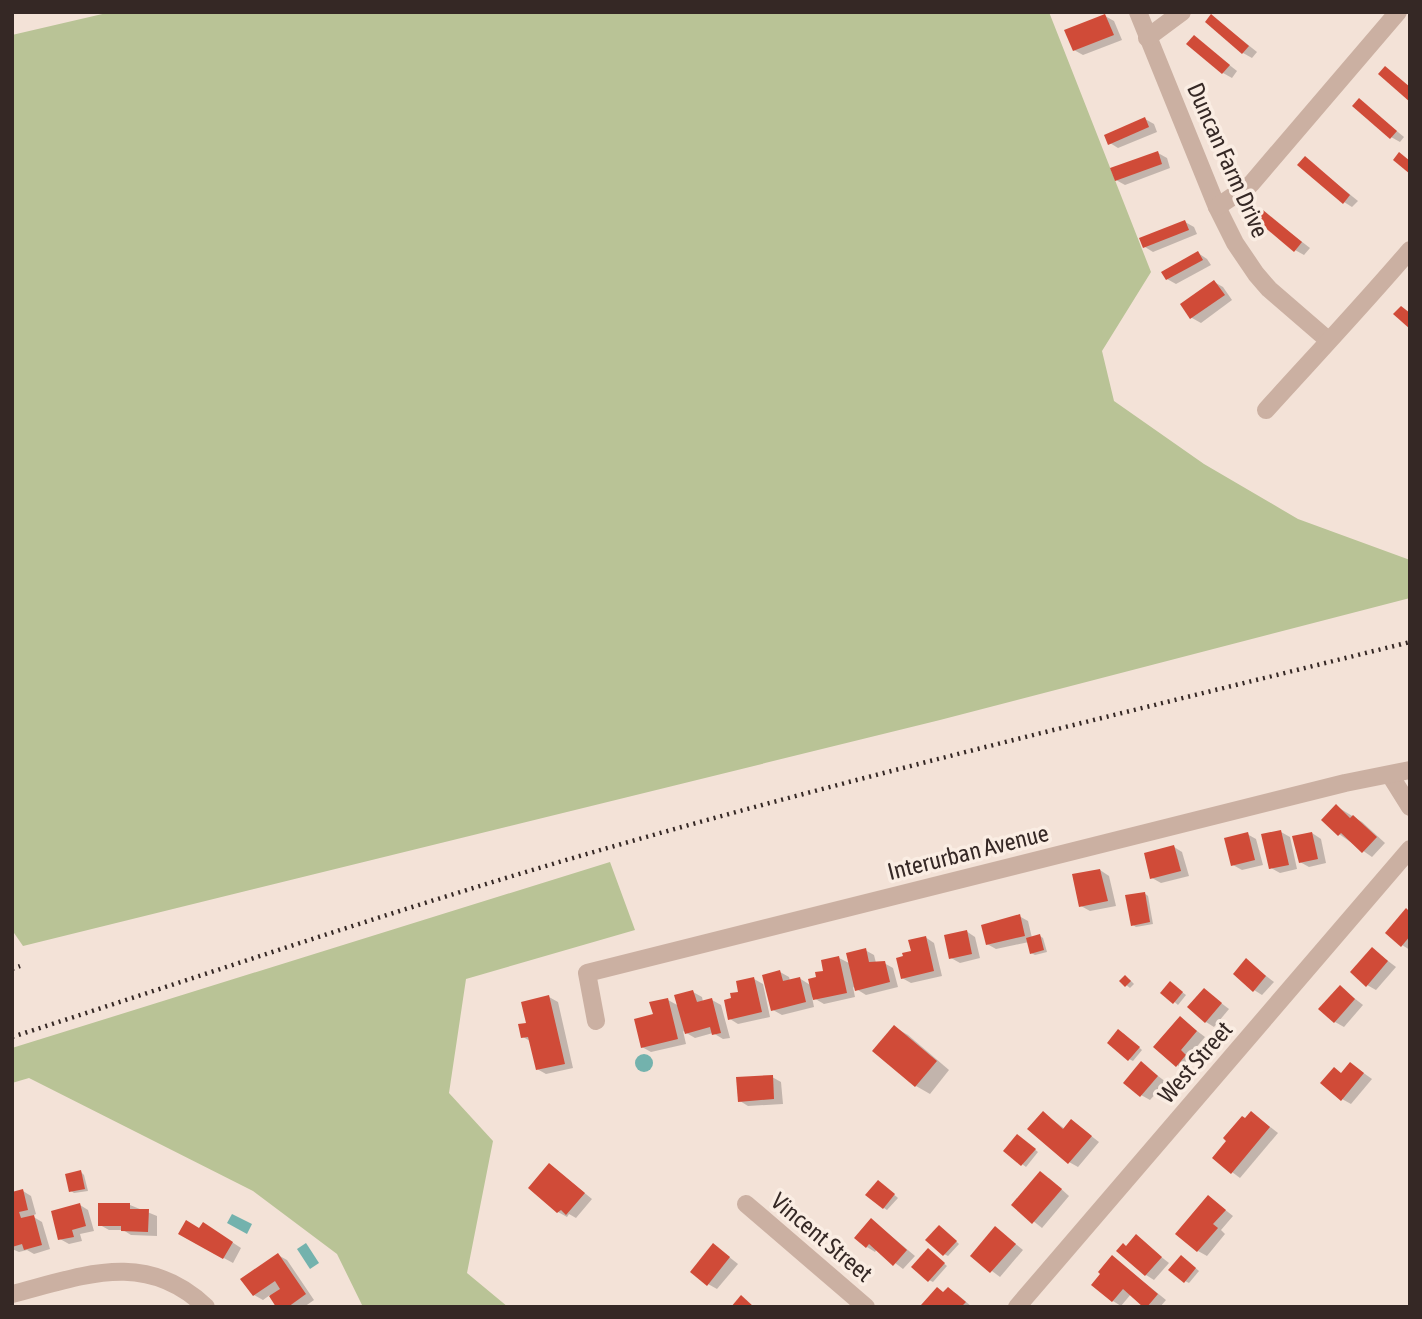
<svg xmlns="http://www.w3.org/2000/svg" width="1422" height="1319" viewBox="0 0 1422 1319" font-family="'Asap Condensed',sans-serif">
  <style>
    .green { fill: #b9c396 }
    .water { fill: #73b2ad }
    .shadow { fill: #0003 }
    .building { fill: #d04b38 }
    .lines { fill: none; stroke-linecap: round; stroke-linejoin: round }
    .minor { stroke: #cbb0a2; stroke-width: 18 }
    .rail { stroke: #352825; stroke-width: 4.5; stroke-dasharray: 2 5; stroke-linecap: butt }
    .labels { text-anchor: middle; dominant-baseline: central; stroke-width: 7; stroke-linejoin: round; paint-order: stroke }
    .street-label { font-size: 24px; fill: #352825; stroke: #faede3 }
  </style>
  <rect width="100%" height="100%" fill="#f3e2d7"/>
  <g class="green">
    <path d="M111 12H1049L1151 272 1102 351 1114 401 1204 464 1298 519 1410 560V598L940 720 23 946 12 930V35Z"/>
    <path d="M610 862 635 930 466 979 449 1093 493 1141 467 1273 508 1307H363L337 1254 253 1191 29 1078 12 1083V1048Z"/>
  </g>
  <g class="water">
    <circle cx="644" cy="1063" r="9"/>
    <path d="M232 1214 252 1224 247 1234 227 1223Z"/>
    <path d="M306 1243 319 1263 310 1269 297 1249Z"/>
  </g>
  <g class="shadow">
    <path d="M1105 16 1114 21 1122 40 1083 55 1074 50Z"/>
    <path d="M1212 16 1257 52 1252 58 1243 53Z"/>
    <path d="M1194 37 1237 71 1232 78 1223 73Z"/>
    <path d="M1359 100 1404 137 1400 142 1391 137Z"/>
    <path d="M1145 119 1154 124 1157 132 1118 148 1110 143Z"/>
    <path d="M1158 153 1167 158 1170 168 1125 185 1116 180Z"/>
    <path d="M1305 158 1358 201 1352 207 1344 202Z"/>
    <path d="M1263 212 1310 248 1304 255 1295 250Z"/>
    <path d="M1185 222 1194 227 1197 234 1153 252 1145 247Z"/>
    <path d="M1198 253 1207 259 1211 265 1176 284 1167 279Z"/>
    <path d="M1214 282 1223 287 1232 300 1201 323 1192 318 1182 305Z"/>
    <path d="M1336 806 1362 822 1385 843 1372 857 1339 834Z"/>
    <path d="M1281 832 1290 837 1297 869 1280 873 1271 868Z"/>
    <path d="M1312 833 1321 839 1326 863 1309 867 1300 862Z"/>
    <path d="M1247 834 1256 839 1263 865 1242 870 1233 865Z"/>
    <path d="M1174 847 1182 852 1189 876 1161 883 1152 878Z"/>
    <path d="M1100 870 1109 876 1116 906 1090 911 1081 906Z"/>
    <path d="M1144 893 1148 896 1153 924 1136 927 1133 925Z"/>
    <path d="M1410 913V950L1402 945Z"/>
    <path d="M1019 916 1028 921 1032 938 1040 936 1043 938 1047 952 1035 955 1031 953 1029 942 996 949 987 944Z"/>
    <path d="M966 931 975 937 980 958 960 963 951 958Z"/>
    <path d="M925 937 934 943 942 976 911 983 902 978 913 952Z"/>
    <path d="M1372 949 1396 967 1376 990 1367 985Z"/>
    <path d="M865 950 874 955 876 963H884L893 968 898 987 866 995 853 987 855 997 824 1004 812 997 814 1007 782 1015 773 1010 780 972 789 977 790 981 799 978 812 986 839 958 851 964Z"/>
    <path d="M1247 961 1274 982 1262 995 1254 990Z"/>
    <path d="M754 979 763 984 770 1017 738 1024 730 1019 733 999Z"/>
    <path d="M1129 979 1134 984 1130 988 1121 981Z"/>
    <path d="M1174 986 1186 995 1178 1005 1163 992Z"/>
    <path d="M1340 987 1363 1005 1344 1027 1335 1022Z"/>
    <path d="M1204 990 1229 1009 1214 1027 1206 1022Z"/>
    <path d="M693 992 702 997 703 1002 712 1000 721 1005 730 1038 723 1039 713 1033 695 1038 683 1031 686 1044 651 1052 642 1047 655 1016 668 1000 679 1006Z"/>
    <path d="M549 997 558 1002 573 1068 546 1074 537 1069 530 1041 523 1037 528 1024Z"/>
    <path d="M1180 1018 1205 1037 1189 1056 1194 1061 1186 1070 1177 1065Z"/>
    <path d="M894 1027 908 1035 949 1070 930 1094 916 1086Z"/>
    <path d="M1123 1033 1142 1050 1133 1061 1129 1059Z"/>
    <path d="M1142 1064 1166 1082 1150 1100 1141 1095Z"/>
    <path d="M1351 1064 1372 1079 1351 1104 1342 1099 1343 1074Z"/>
    <path d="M772 1077 781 1082 783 1104 748 1106 740 1101Z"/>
    <path d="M1043 1113 1065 1129 1072 1121 1099 1142 1078 1167 1069 1162Z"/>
    <path d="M1252 1113 1278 1133 1240 1178 1232 1172 1246 1120Z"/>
    <path d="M1021 1138 1038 1152 1026 1167 1005 1151Z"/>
    <path d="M550 1165 592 1199 576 1218 569 1214 567 1217 558 1212 530 1188Z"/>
    <path d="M81 1172 84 1175 88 1191 74 1193 71 1191Z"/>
    <path d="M1049 1178 1069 1196 1042 1228 1013 1205Z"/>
    <path d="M882 1184 898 1198 887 1210 884 1208Z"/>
    <path d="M23 1191 31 1196 36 1214 32 1216 42 1222 50 1249 34 1254 27 1250 19 1252 12 1249V1194Z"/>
    <path d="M1209 1197 1233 1216 1221 1230 1225 1234 1207 1256 1198 1251Z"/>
    <path d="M80 1205 88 1210 94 1231 80 1234 82 1241 69 1244 60 1239Z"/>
    <path d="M130 1205 157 1216V1236L131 1235 123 1230H109L100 1225Z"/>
    <path d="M872 1220 915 1256 903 1269 877 1249 875 1252 867 1247Z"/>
    <path d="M996 1228 1023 1250 1000 1277 972 1256Z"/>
    <path d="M212 1229 241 1248 233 1263 180 1234Z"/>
    <path d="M943 1229 959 1244 948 1256 944 1254Z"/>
    <path d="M1136 1237 1169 1263 1154 1280 1146 1275 1127 1247Z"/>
    <path d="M714 1245 738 1264 717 1289 708 1284Z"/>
    <path d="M932 1253 947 1266 933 1282 929 1280Z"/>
    <path d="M278 1255 287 1260 314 1300 304 1307H279L270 1295 263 1300 254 1295Z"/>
    <path d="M1113 1257 1166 1300 1160 1307H1145L1131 1294 1121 1306 1113 1301Z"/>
    <path d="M1185 1259 1199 1271 1189 1283 1185 1281Z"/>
    <path d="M948 1289 957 1294 972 1307H925Z"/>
  </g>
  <g class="building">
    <path d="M1105 14 1114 35 1073 51 1064 30Z"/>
    <path d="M1211 14 1249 46 1242 54 1205 22Z"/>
    <path d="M1194 35 1230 65 1222 74 1186 44Z"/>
    <path d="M1385 66 1410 87V102L1378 74Z"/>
    <path d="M1359 98 1397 131 1390 139 1352 106Z"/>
    <path d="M1145 117 1149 127 1108 145 1104 135Z"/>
    <path d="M1158 151 1162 164 1115 181 1110 168Z"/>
    <path d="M1399 152 1410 161V174L1393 160Z"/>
    <path d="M1305 156 1350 195 1343 204 1297 165Z"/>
    <path d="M1263 210 1302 242 1294 252 1255 219Z"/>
    <path d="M1185 220 1189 230 1143 248 1139 238Z"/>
    <path d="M1198 251 1203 260 1166 280 1161 272Z"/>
    <path d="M1214 280 1225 295 1190 319 1180 304Z"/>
    <path d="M1401 306 1410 313V329L1393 314Z"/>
    <path d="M1336 804 1350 818 1353 815 1377 837 1362 853 1341 833 1338 836 1321 820Z"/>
    <path d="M1281 830 1289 865 1269 869 1261 834Z"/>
    <path d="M1248 832 1255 860 1231 866 1224 838Z"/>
    <path d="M1312 832 1318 859 1299 863 1292 836Z"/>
    <path d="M1174 845 1181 871 1150 879 1144 853Z"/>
    <path d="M1100 869 1108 901 1079 907 1072 874Z"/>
    <path d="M1145 892 1150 922 1131 926 1125 895Z"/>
    <path d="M1406 908 1410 912V936L1401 947 1385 933Z"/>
    <path d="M1020 914 1025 936 986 945 981 925Z"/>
    <path d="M967 930 972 954 949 959 944 935Z"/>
    <path d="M1040 934 1044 950 1030 954 1026 938Z"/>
    <path d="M926 936 934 971 901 979 896 958 903 956 902 953 911 951 908 940Z"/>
    <path d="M1372 947 1388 961 1366 987 1350 972Z"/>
    <path d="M866 948 869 962 885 961 890 982 855 991 846 953Z"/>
    <path d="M839 956 847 993 813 1000 808 979 816 977 815 972 823 971 821 960Z"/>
    <path d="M1246 958 1266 976 1253 992 1233 974Z"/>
    <path d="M780 970 783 981 800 977 806 1002 771 1011 762 975Z"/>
    <path d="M1125 975 1131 981 1125 987 1119 981Z"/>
    <path d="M754 977 762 1012 728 1020 724 1000 731 998 730 993 738 992 736 981Z"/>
    <path d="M1170 981 1183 992 1173 1004 1160 993Z"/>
    <path d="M1340 985 1355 999 1334 1023 1318 1009Z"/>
    <path d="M1204 988 1222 1003 1205 1023 1187 1007Z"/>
    <path d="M693 990 697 1002 712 998 721 1033 712 1035 710 1027 685 1034 674 995Z"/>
    <path d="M549 995 565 1064 536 1070 528 1037 521 1038 518 1024 526 1023 521 1002Z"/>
    <path d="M668 998 678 1039 641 1048 634 1019 653 1014 649 1002Z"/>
    <path d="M1180 1016 1197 1031 1181 1050 1186 1055 1176 1067 1153 1047Z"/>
    <path d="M894 1025 937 1061 915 1087 872 1051Z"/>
    <path d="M1118 1029 1140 1047 1128 1061 1107 1043Z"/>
    <path d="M1141 1061 1158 1076 1140 1097 1123 1083Z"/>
    <path d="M1350 1062 1364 1073 1341 1101 1320 1083 1334 1067 1341 1073Z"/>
    <path d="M773 1075 774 1099 738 1102 736 1077Z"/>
    <path d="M1043 1111 1063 1129 1071 1119 1092 1136 1068 1164 1027 1129Z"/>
    <path d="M1251 1111 1270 1127 1231 1174 1212 1158 1226 1141 1223 1138 1242 1116 1245 1118Z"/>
    <path d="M1017 1134 1036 1149 1021 1166 1003 1151Z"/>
    <path d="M549 1163 585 1193 566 1215 561 1210 557 1213 528 1188Z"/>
    <path d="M81 1170 85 1189 69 1192 65 1174Z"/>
    <path d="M1040 1171 1062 1189 1032 1224 1011 1205Z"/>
    <path d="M878 1180 895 1194 883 1209 865 1195Z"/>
    <path d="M23 1189 28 1210 19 1212 21 1218 34 1215 42 1245 24 1250 22 1244 12 1247V1192Z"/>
    <path d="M1208 1195 1226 1210 1213 1224 1218 1228 1197 1252 1175 1234Z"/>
    <path d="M80 1203 86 1226 72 1230 74 1237 58 1240 51 1211Z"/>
    <path d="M98 1203H130V1209H149L148 1232 121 1231V1226H98Z"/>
    <path d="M871 1218 907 1250 893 1266 869 1244 866 1248 854 1238Z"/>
    <path d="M186 1220 199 1228 203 1222 233 1242 223 1259 178 1234Z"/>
    <path d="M939 1225 957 1241 943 1256 925 1240Z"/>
    <path d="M995 1226 1016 1244 990 1273 970 1256Z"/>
    <path d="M1136 1234 1162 1257 1145 1276 1116 1251 1123 1243 1126 1246Z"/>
    <path d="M713 1243 730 1257 707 1286 690 1272Z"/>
    <path d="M928 1248 945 1263 928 1282 911 1267Z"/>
    <path d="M278 1253 306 1294 288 1307H276L269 1296 280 1289 275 1281 253 1296 240 1279Z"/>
    <path d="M1112 1255 1158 1294 1147 1307H1143L1123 1289 1112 1302 1091 1285 1100 1274 1098 1272Z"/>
    <path d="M1181 1255 1196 1268 1184 1283 1168 1270Z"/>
    <path d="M937 1287 943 1292 948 1287 966 1302 961 1307H922L921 1305Z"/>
    <path d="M741 1295 754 1307H731Z"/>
  </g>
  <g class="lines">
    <g class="minor">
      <path d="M1138 12 1217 207 1235 243 1256 274 1269 289 1328 340"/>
      <path d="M1147 38 1182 12"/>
      <path d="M1217 207 1251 184 1398 12"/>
      <path d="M1266 410C1314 357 1363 305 1410 250"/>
      <path d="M1390 775 1410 807"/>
      <path d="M596 1021 587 973 1345 783 1410 770"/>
      <path d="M746 1204 866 1307"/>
      <path d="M12 1294C83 1276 145 1249 206 1307"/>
      <path d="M1017 1307 1410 849"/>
    </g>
    <g class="rail">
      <path d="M12 969 20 966"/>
      <path d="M12 1037C214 972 414 903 618 845 880 770 1145 708 1410 642"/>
    </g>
  </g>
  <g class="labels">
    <g class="street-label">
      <text transform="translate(1228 160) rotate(66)">Duncan Farm Drive</text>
      <text transform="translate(968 852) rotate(-14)">Interurban Avenue</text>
      <text transform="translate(1195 1062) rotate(-49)">West Street</text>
      <text transform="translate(822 1237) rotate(40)">Vincent Street</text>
    </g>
  </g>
  <rect width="1422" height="1319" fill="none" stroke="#352825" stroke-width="28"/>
</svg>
